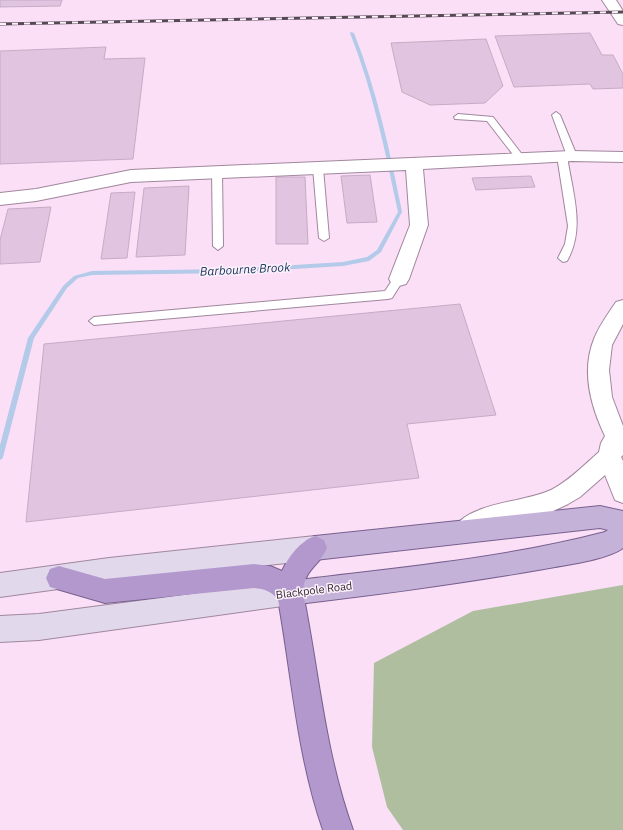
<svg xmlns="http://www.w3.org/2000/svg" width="623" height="830" viewBox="0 0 623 830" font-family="'IBM Plex Sans',sans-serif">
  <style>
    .green { fill: #afbe9f }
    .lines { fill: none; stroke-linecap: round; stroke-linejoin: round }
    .stream { fill: #b3cae8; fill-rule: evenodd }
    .building { fill: #e0c4e0; stroke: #c5acc5 }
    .service-casing { stroke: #a0879d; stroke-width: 2 }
    .minor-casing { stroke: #a0879d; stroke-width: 2 }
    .tertiary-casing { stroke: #a0879d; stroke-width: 2 }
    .secondary-casing { stroke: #a0879d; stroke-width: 2 }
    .primary-casing { stroke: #78608e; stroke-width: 2 }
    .trunk-casing { stroke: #78608e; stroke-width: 2 }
    .service { fill: #fff; fill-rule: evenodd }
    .minor { fill: #fff; fill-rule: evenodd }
    .tertiary { fill: #fff; fill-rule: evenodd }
    .secondary { fill: #e2d8ec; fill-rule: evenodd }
    .primary { fill: #c5b2d9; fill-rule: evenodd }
    .trunk { fill: #b298cc; fill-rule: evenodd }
    .rail-casing { stroke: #564955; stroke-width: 3 }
    .rail { stroke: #fdf2fc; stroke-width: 2; stroke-dasharray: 6; stroke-linecap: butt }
    .labels { text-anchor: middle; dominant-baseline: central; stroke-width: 3; stroke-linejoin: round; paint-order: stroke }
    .street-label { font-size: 11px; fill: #322831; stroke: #fdf2fc }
    .water-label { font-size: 12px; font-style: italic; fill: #113157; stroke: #fdf2fc }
  </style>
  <rect width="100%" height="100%" fill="#fadff7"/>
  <path class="green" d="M623 585V830H403L387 807 372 747 374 663 473 611Z"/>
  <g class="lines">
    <path class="stream" d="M351 32 354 33C377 91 390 151 402 212L381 252 369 261 343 266 232 273 92 275 78 278 67 288 34 338 3 457 2 459 0 460V445L28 338 63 286 74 276 92 271 232 269 343 262 367 257 377 250 398 212C385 151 373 91 350 33Z"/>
  </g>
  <g class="building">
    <path d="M0 0H62L60 6 0 7Z"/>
    <path d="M590 33 602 55H613L623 74V88L593 89 590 84 514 87 495 36Z"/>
    <path d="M486 39 503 86 485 103 430 105 402 92 391 43Z"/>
    <path d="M106 47 104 59 145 58 133 159 0 164V51Z"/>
    <path d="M370 175 377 222 347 223 341 176Z"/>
    <path d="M531 176 535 187 476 190 472 178Z"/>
    <path d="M276 177H305L308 244H276Z"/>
    <path d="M189 186 185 255 136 257 144 188Z"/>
    <path d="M135 192 127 258 101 259 111 193Z"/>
    <path d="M51 207 40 262 0 264V240L8 209Z"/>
    <path d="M460 304 496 415 407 424 419 478 26 522 44 344Z"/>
  </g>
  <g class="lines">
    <g class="service-casing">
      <g id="service">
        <path d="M556 112 560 115 577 156 575 158H569L567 156 552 115Z"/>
        <path d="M458 114 493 117 524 157V161H518L487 121 455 119 454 117Z"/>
        <path d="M562 153 567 156C572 191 586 228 567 261L563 262 558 258 565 244 568 226 557 156Z"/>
        <path d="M318 165 323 168 329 238 324 241 319 238 313 168Z"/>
        <path d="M217 168 222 171 223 246 218 250 213 246 212 171Z"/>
        <path d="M399 275 404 279 392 298 388 299 94 325 89 321 94 317 385 291 395 276Z"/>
      </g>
    </g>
    <g class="minor-casing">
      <path id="minor" d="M572 151 623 152V162L572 161 423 169 428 225 409 279 406 284 399 286 392 284 389 279 410 225 406 170 131 182 36 201 0 205V193L36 189 131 170Z"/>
    </g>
    <g class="tertiary-casing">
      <g id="tertiary">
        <path d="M602 0H616L623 11V25L618 24Z"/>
        <path d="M623 300V324L612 345 609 370 612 397 623 426V455L621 457 623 461V503L615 500 605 475 580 497 568 504 545 515 493 528 464 543 455 540 452 532C465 502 524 503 551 490 569 481 584 465 599 452L601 443 605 436C591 407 581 371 594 339 599 326 608 314 616 302Z"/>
      </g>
    </g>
    <g class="secondary-casing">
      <g id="secondary">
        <path d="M315 536 324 540 327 548 324 556 315 560 109 582 0 597V573L109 558Z"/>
        <path d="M290 581 299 584 303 593 299 602 290 605 39 640 0 642V616L39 614Z"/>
      </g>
    </g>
    <g class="primary-casing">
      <path id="primary" d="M600 506 623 511V548C607 560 564 565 544 569 459 584 375 595 290 605L281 602 277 593 281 584 290 581C395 568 502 559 605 532L608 530 600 528 315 560 306 556 303 548 306 540 315 536Z"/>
    </g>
    <g class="trunk-casing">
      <path id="trunk" d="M315 536 324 540 327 548C319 567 304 568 303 593 319 673 325 753 353 830H323C297 755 292 677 278 599 270 591 265 589 254 588L105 603 50 587 46 578 50 569 59 566 105 579 254 564 270 566 282 571C289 556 299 542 315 536Z"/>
    </g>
    <use href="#service" class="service"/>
    <use href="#minor" class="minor"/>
    <use href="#tertiary" class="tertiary"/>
    <use href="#secondary" class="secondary"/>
    <use href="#primary" class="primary"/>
    <use href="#trunk" class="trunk"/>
    <g class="rail-casing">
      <path id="rail" d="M0 24 623 12"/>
    </g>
    <use href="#rail" class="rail"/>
  </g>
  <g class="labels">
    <g class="street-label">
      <text transform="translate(314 590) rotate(-7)">Blackpole Road</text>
    </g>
    <g class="water-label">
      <text transform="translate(245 269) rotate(-3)">Barbourne Brook</text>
    </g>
  </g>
</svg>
